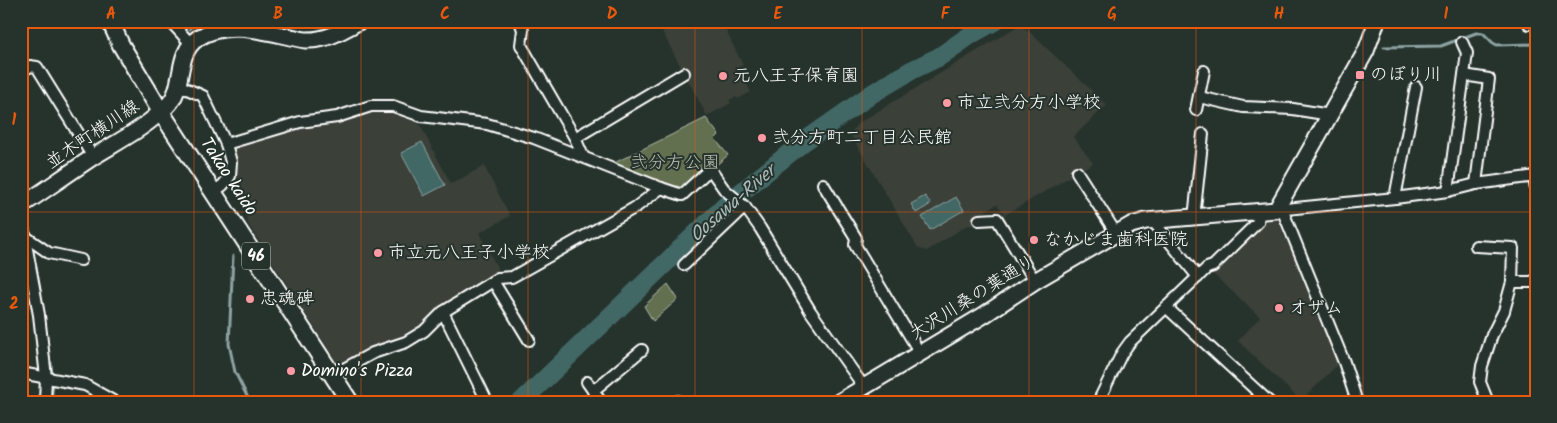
<svg xmlns="http://www.w3.org/2000/svg" width="1557" height="423" viewBox="0 0 1557 423" font-family="Kalam,'Klee One',sans-serif">
  <style>
    .built { fill: #3a4038 }
    .green { fill: #636f50; stroke: #b1b7a8 }
    .water { fill: #426766; stroke: #8ea4a3 }
    .lines { fill: none; stroke-linecap: round; stroke-linejoin: round }
    .stream { stroke: #8ea4a3; stroke-width: 3 }
    .river { stroke: #426766; stroke-width: 19 }
    .street-casing { stroke: #fff; stroke-width: 14 }
    .secondary-casing { stroke: #fff; stroke-width: 19 }
    .primary-casing { stroke: #fff; stroke-width: 20 }
    .street { stroke: #26332d; stroke-width: 10 }
    .secondary { stroke: #26332d; stroke-width: 15 }
    .primary { stroke: #26332d; stroke-width: 16 }
    .grid { fill: none; stroke: #e8590c; stroke-width: 1; stroke-opacity: 0.55 }
    .poi-dot { fill: #ff9aa2; stroke: #26332d; stroke-width: 2 }
    .labels { text-anchor: middle; dominant-baseline: central; stroke-width: 4; stroke-linejoin: round; paint-order: stroke }
    .shield { fill: #26332d; stroke: #bec2c0; stroke-width: 1 }
    .shield-label { font-size: 16px; font-weight: bold; fill: #fff }
    .poi-label { font-size: 18px; fill: #fff; stroke: #26332d; text-anchor: start }
    .street-label { font-size: 18px; fill: #fff; stroke: #26332d }
    .park-label { font-size: 18px; fill: #b9beb0; stroke: #26332d }
    .water-label { font-size: 19px; font-style: italic; fill: #aabbba; stroke: #26332d }
    .neatline { fill: none; stroke: #e8590c; stroke-width: 2 }
    .grid-label { font-size: 16px; text-anchor: middle; font-weight: bold; fill: #e8590c }
  </style>
  <rect width="100%" height="100%" fill="#26332d"/>
  <filter id="ink" filterUnits="userSpaceOnUse"><feTurbulence type="fractalNoise" baseFrequency=".02" numOctaves="2"/><feDisplacementMap in="SourceGraphic" scale="10" xChannelSelector="R" yChannelSelector="G"/><feConvolveMatrix kernelMatrix="1 2 1 2 8 2 1 2 1" color-interpolation-filters="sRGB"/></filter>
  <g filter="url(#ink)">
    <g class="built">
      <path d="M661 21H721L743 65 738 68 751 92 738 99 736 97 729 100 731 103 707 116 658 24Z"/>
      <path d="M1021 24 1107 105 1073 137 1093 163 1005 215 997 204 979 215V224L966 226 927 251 923 250 918 248 852 137 853 130 857 124Z"/>
      <path d="M383 110 399 113 418 121 451 184 484 166 510 216 479 233 500 273 423 327 407 336 373 349 339 366 248 224 232 150 236 145 301 126 336 122 368 112Z"/>
      <path d="M1278 219 1285 238 1289 240 1322 329H1324L1339 363 1301 401 1238 341 1260 317 1213 274 1265 220Z"/>
    </g>
    <g class="green">
      <path d="M706 118 719 135 715 139 728 155 682 195 608 166Z"/>
      <path d="M668 284 678 299 653 321 644 306Z"/>
    </g>
    <g class="water">
      <path d="M422 142 445 185 424 196 401 153Z"/>
      <path d="M925 196 931 204 916 213 911 204Z"/>
      <path d="M956 197 964 210 930 230 922 217Z"/>
    </g>
    <g class="lines">
      <g class="stream">
        <path d="M190 29 191 21"/>
        <path d="M1384 47 1441 46 1476 33H1483L1493 43 1497 45 1536 44"/>
        <path d="M728 203 732 206"/>
        <path d="M233 256 229 344 235 372 250 402"/>
        <path d="M51 363 52 375"/>
        <path d="M51 402 53 382"/>
      </g>
      <path class="river" d="M521 402 728 203 802 143 873 93 912 70 939 57 972 34 995 21"/>
      <g class="street-casing">
        <g id="street">
          <path d="M170 21 191 44"/>
          <path d="M520 21 523 30 521 45 575 138 583 156"/>
          <path d="M1529 24V21"/>
          <path d="M21 72 30 66 37 67 93 157"/>
          <path d="M1464 75 1489 79 1476 184"/>
          <path d="M178 85 203 96 226 144 231 162 230 176 223 185 214 192"/>
          <path d="M1199 97 1243 107 1293 109 1330 115"/>
          <path d="M1196 110 1204 71"/>
          <path d="M575 138 684 73"/>
          <path d="M226 144 300 122 337 117 371 106H393L421 116 487 124 534 138 661 188 682 195 710 169 724 189 745 207 760 228 811 312 864 387"/>
          <path d="M1077 172 1116 233"/>
          <path d="M1534 176 1536 190"/>
          <path d="M823 184 856 238 855 245 920 353"/>
          <path d="M1448 191 1467 53 1462 42"/>
          <path d="M1395 198 1416 87"/>
          <path d="M1282 209 1344 362 1357 402"/>
          <path d="M1276 210 1395 198 1448 191 1476 184 1536 176"/>
          <path d="M21 216 39 315 46 377 45 402"/>
          <path d="M1194 218 1203 134"/>
          <path d="M979 220 997 219 1035 281"/>
          <path d="M1153 221 1198 277"/>
          <path d="M26 237 49 253 81 260"/>
          <path d="M1476 246 1513 248 1512 282"/>
          <path d="M684 265 745 207"/>
          <path d="M493 281 529 340"/>
          <path d="M1166 307 1269 402"/>
          <path d="M443 312 485 397"/>
          <path d="M21 373 85 385 115 402"/>
          <path d="M333 375 373 353 406 342 424 331 443 312 498 278 512 277 636 207 661 188"/>
          <path d="M587 382 601 402"/>
          <path d="M593 391 642 350"/>
          <path d="M677 402 678 401"/>
          <path d="M1098 402 1122 353 1130 342 1207 268 1213 266 1258 222 1259 213"/>
          <path d="M1488 402 1480 382 1482 366 1492 335 1504 311 1512 282H1531L1536 280"/>
        </g>
      </g>
      <g class="secondary-casing">
        <g id="secondary">
          <path d="M21 206C45 190 69 173 93 157 119 141 147 127 168 105 186 87 174 54 198 38 229 18 272 34 305 40 326 41 342 31 360 21"/>
          <path d="M839 402 984 315 1035 281 1131 225 1146 221 1276 210 1366 51 1377 21"/>
        </g>
      </g>
      <g class="primary-casing">
        <path id="primary" d="M110 21 121 45 161 112 350 402"/>
      </g>
      <use href="#street" class="street"/>
      <use href="#secondary" class="secondary"/>
      <use href="#primary" class="primary"/>
    </g>
  </g>
  <path class="grid" d="M194 21V402M361 21V402M528 21V402M695 21V402M862 21V402M1029 21V402M1196 21V402M1363 21V402M21 212H1536"/>
  <g class="poi-dot">
    <rect x="1355" y="70" width="10" height="10" rx="2.5"/>
    <circle cx="723" cy="76" r="5"/>
    <circle cx="947" cy="103" r="5"/>
    <circle cx="762" cy="138" r="5"/>
    <circle cx="1034" cy="240" r="5"/>
    <circle cx="378" cy="253" r="5"/>
    <circle cx="250" cy="299" r="5"/>
    <circle cx="1279" cy="308" r="5"/>
    <circle cx="291" cy="371" r="5"/>
  </g>
  <g class="labels">
    <rect class="shield" x="242" y="242.5" width="28" height="27" rx="4"/>
    <g class="shield-label">
      <text x="256" y="256">46</text>
    </g>
    <g class="poi-label">
      <text x="1370" y="75">のぼり川</text>
      <text x="733" y="76">元八王子保育園</text>
      <text x="957" y="103">市立弐分方小学校</text>
      <text x="772" y="138">弐分方町二丁目公民館</text>
      <text x="1044" y="240">なかじま歯科医院</text>
      <text x="388" y="253">市立元八王子小学校</text>
      <text x="260" y="299">忠魂碑</text>
      <text x="1289" y="308">オザム</text>
      <text x="301" y="371">Domino's Pizza</text>
    </g>
    <g class="street-label">
      <text transform="translate(93 135) rotate(-34)">並木町横川線</text>
      <text transform="translate(228 177) rotate(57)">Takao kaido</text>
      <text transform="translate(973 298) rotate(-32)">大沢川桑の葉通り</text>
    </g>
    <g class="park-label">
      <text x="675" y="163">弐分方公園</text>
    </g>
    <g class="water-label">
      <text transform="translate(733 204) rotate(-41)">Oosawa-River</text>
    </g>
  </g>
  <rect width="1557" height="423" fill="none" stroke="#26332d" stroke-width="55"/>
  <rect x="28" y="28" width="1502" height="368" class="neatline"/>
  <g class="grid-label">
    <text x="111" y="19">A</text>
    <text x="278" y="19">B</text>
    <text x="445" y="19">C</text>
    <text x="612" y="19">D</text>
    <text x="778" y="19">E</text>
    <text x="945" y="19">F</text>
    <text x="1112" y="19">G</text>
    <text x="1279" y="19">H</text>
    <text x="1446" y="19">I</text>
    <text x="14" y="125">1</text>
    <text x="14" y="309">2</text>
  </g>
</svg>
